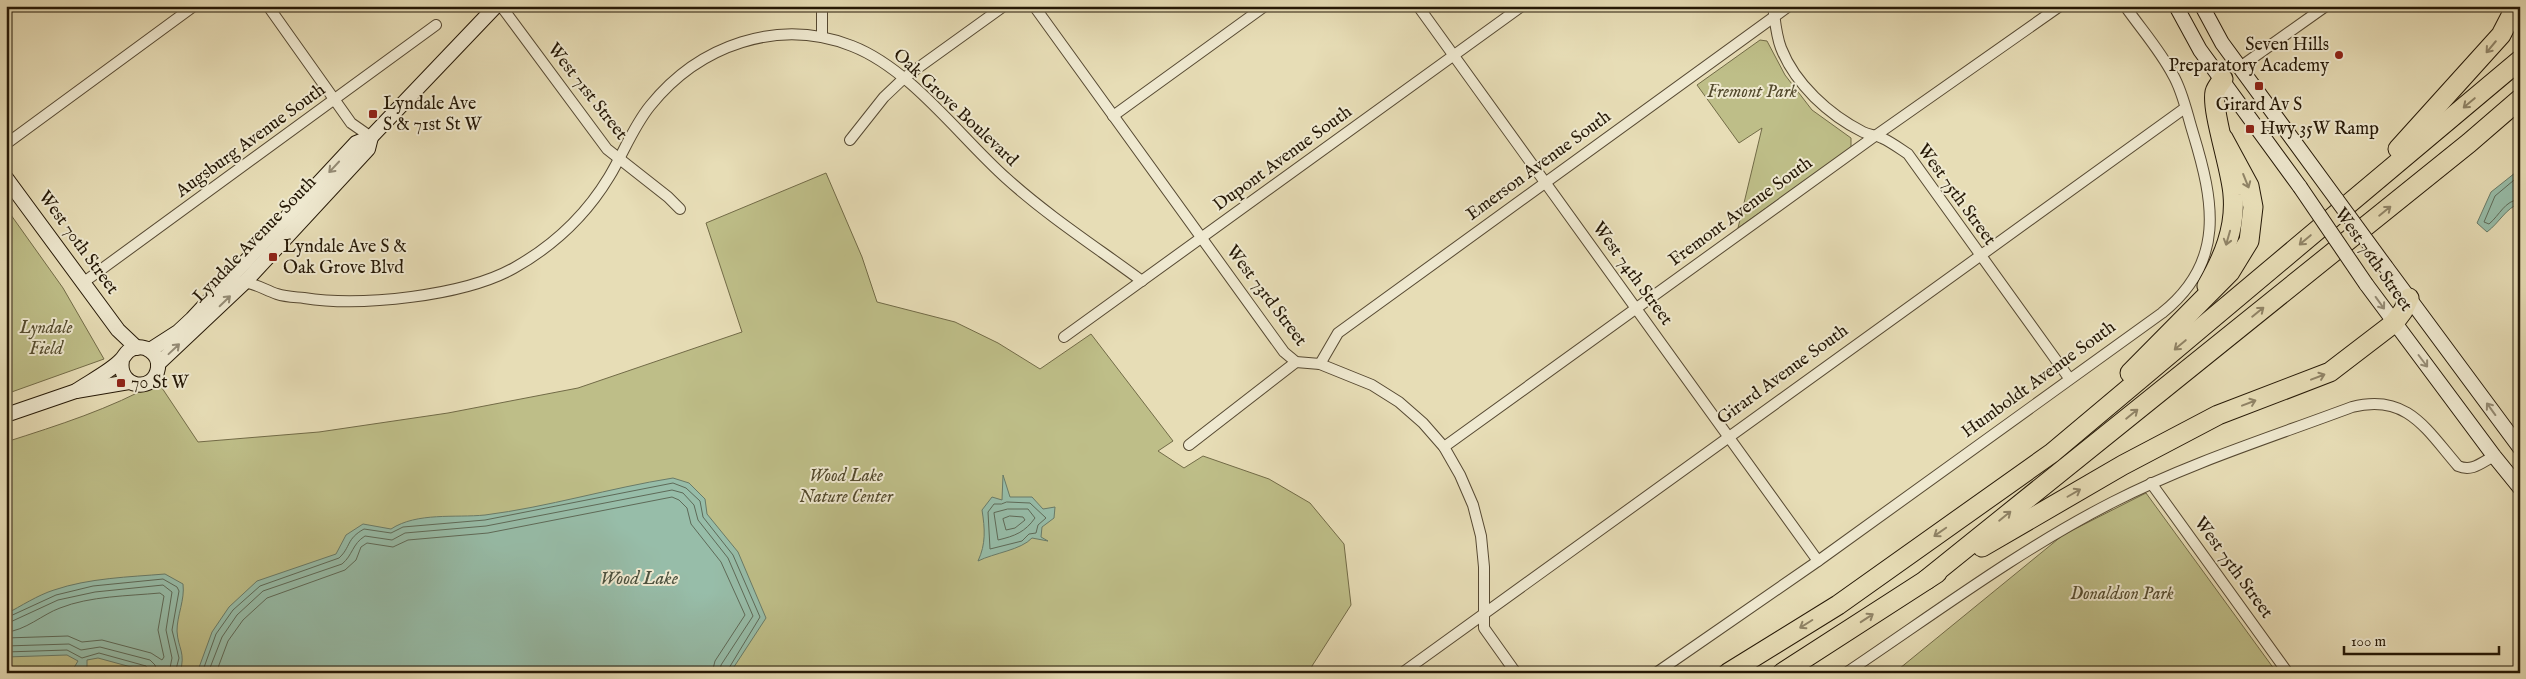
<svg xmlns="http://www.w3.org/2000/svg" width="2526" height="679" viewBox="0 0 2526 679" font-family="'IM FELL English',serif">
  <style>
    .green { fill: #bebe88; stroke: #726b47 }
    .water { fill: #97bda9; stroke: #697b68 }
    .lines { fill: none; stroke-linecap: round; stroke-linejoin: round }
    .shore { stroke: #5e6a58; stroke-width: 1 }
    .street-casing { stroke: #564932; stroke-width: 12 }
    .secondary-casing { stroke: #251806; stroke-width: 16 }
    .highway-casing { stroke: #251806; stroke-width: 21 }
    .street { stroke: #efe9d0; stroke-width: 10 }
    .secondary { stroke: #efe9d0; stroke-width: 14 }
    .highway { stroke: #e7ddb6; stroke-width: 19 }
    .secondary-bridge-casing { stroke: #251806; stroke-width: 16; stroke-linecap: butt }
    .secondary-bridge { stroke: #efe9d0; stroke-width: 14 }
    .oneway { stroke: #908467 }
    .oneway2 { stroke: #948b75 }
    .poi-dot { fill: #8f2418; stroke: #efe9d0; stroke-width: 2 }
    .labels { text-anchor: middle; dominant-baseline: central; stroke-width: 4; stroke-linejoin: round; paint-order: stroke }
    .poi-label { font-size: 18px; fill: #251806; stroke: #efe9d0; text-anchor: start }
    .street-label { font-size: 18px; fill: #251806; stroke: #efe9d0 }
    .park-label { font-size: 18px; font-style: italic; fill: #534a2d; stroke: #efe9d0 }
    .water-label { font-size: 19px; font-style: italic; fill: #4d523f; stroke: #efe9d0 }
  </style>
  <rect width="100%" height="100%" fill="#e7ddb6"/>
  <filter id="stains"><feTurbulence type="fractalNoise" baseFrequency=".004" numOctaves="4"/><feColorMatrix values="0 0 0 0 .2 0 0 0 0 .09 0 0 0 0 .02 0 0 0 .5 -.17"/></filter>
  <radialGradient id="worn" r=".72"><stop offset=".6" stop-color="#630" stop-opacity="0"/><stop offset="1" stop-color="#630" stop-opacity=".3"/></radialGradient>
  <g class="green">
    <path d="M1760 40 1767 41 1785 75 1812 110 1851 138V148L1738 228 1762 128 1739 143 1697 85Z"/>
    <path d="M826 173 862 257 877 302 955 322 998 343 1040 369 1091 334 1173 441 1158 451 1184 468 1203 456 1269 479 1310 503 1344 544 1351 605 1312 666 1311 673H6V442C59 425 110 409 158 382L198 442 319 432 448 413 578 388 742 332 706 223Z"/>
    <path d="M6 208 63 288 104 359 6 394Z"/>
    <path d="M2146 493 2277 673H1894L2063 535Z"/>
  </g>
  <g class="water">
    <path d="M2520 169V203C2505 209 2500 222 2487 232L2477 223 2491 192Z"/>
    <path d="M1003 475 1010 497H1032L1043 509 1055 507 1054 518 1042 527 1041 537 1048 541 1032 538C1021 550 994 553 978 561 986 544 985 529 982 510L992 497 1002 500Z"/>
    <path d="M673 478 689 483 705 499 707 514 738 552 766 618 730 673H197L212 632 229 607 257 581 336 554 346 535 363 524 391 529C417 512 455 518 485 515 548 507 610 488 673 478Z"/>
    <path d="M165 574 183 584C185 600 177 615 177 631 178 649 186 652 180 673H153L98 658 87 660V668L101 673H42L46 671H72L78 661 67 655 6 657V614C21 606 38 595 54 590 89 578 129 577 165 574Z"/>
  </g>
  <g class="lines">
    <g class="shore">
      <path d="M2520 175 2495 196 2484 222 2489 224C2500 215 2504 201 2520 199"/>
      <path d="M1007 502 1030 503 1046 518 1038 525 1036 533 1029 534 1022 541 990 549 988 512 994 504H1001Z"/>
      <path d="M1008 509H1028L1035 518C1025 532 1015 536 998 540L994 513Z"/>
      <path d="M1010 516 1023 517 1025 520 1015 528 1006 530 1003 519Z"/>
      <path d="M6 618 56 595 93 586 163 579 177 587 179 591 172 630 179 658 175 673"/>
      <path d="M6 624 58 600 95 592 163 585 172 592 166 630 172 658 169 673"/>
      <path d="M6 632C25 631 43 614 60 608 90 596 128 596 160 593L164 596 158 630 164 657 162 660 151 653 102 640 82 642 68 636 6 638"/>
      <path d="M6 646 69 644 81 650 100 647 150 660 155 665 157 673"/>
      <path d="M6 652 67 650 82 658 99 653 146 666 150 673"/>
      <path d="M202 673 216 634 233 610 260 586 339 558C351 547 346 539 364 529L391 533 403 527 485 520 673 483 686 488 700 501 703 517 733 555 760 617 726 673"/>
      <path d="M208 673 222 637 237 615 263 591 342 564C353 555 352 544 365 536L392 540 405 533 486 526 672 490 683 493 694 505 698 520 728 558 753 616 721 665 720 673"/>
      <path d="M216 673 228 641 243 620 267 598 345 570 356 560 361 547 367 543 393 547 408 540 488 533 672 497 679 500 687 508 691 524 721 562 745 615 715 661 712 673"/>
    </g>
    <g class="street-casing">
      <g id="street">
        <path d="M268 6 351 123 371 137"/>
        <path d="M501 6 607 149 668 197 680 209"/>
        <path d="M1034 6 1284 352 1296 362 1320 364 1372 385 1399 402 1423 423 1444 447 1460 475 1473 505 1481 536 1484 567V628L1516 673"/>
        <path d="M1418 6 1818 561"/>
        <path d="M1773 6C1775 20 1776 35 1781 48 1795 84 1829 115 1863 132 1869 135 1876 135 1882 138 1891 142 1899 148 1908 154L2069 378"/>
        <path d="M822 37V6"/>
        <path d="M2240 67 2326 6"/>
        <path d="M1113 116 1265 6"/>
        <path d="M850 140 884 97 904 78 1004 6"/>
        <path d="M6 144 194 6"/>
        <path d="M84 282 436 25"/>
        <path d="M241 282C253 282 265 290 277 294 286 297 295 297 304 298 361 307 464 296 514 268 553 246 586 215 609 177 623 154 633 127 650 106 699 45 778 17 852 46 911 69 959 136 1006 178 1048 216 1096 247 1142 281"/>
        <path d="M1064 337 1522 6"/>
        <path d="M1320 364 1338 333 1789 6"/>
        <path d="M1189 445 1296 362"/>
        <path d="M1444 447 1875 136 2060 6"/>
        <path d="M2151 483 2288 673"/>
        <path d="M1402 673 2185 108"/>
        <path d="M1656 673 1818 561 2162 313C2226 262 2214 202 2193 133 2187 114 2183 92 2173 75 2160 50 2141 29 2125 6"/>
        <path d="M1846 673C1934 614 2019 550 2113 502 2189 463 2272 437 2352 407 2407 393 2426 429 2458 466 2472 472 2481 463 2494 456"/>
      </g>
    </g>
    <g class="secondary-casing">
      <g id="secondary">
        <path d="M2176 6 2200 50 2300 187"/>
        <path d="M2202 6 2222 43 2337 200"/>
        <path d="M6 178 118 330 137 348"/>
        <path d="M2386 267 2520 448"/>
        <path d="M2366 284 2494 456 2520 488"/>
        <path d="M150 350 178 332 192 319 356 143 371 137 496 6"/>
        <path d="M158 364 245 282 368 149 371 137"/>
        <path d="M76 391C89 382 111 371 121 360 125 356 126 351 132 349 145 343 160 354 158 368 154 394 117 388 122 360"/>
        <path d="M6 415 76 391 129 382"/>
      </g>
    </g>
    <g class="highway-casing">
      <g id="highway">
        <path d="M2398 149 2501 35 2516 6"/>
        <path d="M2207 286C2223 258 2236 228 2233 195 2232 171 2211 111 2215 92 2216 88 2220 83 2223 79"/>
        <path d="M2130 373 2230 272 2249 241 2253 207 2249 186 2223 138"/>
        <path d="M1982 547 2123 465 2218 415 2330 372 2394 323 2403 311 2409 298"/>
        <path d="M1926 580 2469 143 2520 99"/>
        <path d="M1728 673 1838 605 2052 453 2520 60"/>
        <path d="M1782 673 1937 573"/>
      </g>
    </g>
    <use href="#street" class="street"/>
    <use href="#secondary" class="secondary"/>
    <use href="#highway" class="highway"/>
    <g class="secondary-bridge-casing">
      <g id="secondary-bridge">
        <path d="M2300 187 2366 284"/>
        <path d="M2337 200 2386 267"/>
      </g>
    </g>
    <use href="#secondary-bridge" class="secondary-bridge"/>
  </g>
  <defs><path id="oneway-shaft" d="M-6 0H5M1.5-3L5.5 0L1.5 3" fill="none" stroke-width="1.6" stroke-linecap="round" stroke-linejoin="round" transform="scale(1.25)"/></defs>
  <g class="oneway">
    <use href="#oneway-shaft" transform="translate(2491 47) rotate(130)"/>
    <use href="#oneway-shaft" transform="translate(2469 103) rotate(140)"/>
    <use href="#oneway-shaft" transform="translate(2246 181) rotate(68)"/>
    <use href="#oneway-shaft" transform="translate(2385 211) rotate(-39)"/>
    <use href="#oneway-shaft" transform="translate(2228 238) rotate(106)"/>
    <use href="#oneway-shaft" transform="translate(2305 240) rotate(140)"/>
    <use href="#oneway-shaft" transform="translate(2258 312) rotate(-39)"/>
    <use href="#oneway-shaft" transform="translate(2180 345) rotate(140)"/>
    <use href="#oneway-shaft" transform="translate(2318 377) rotate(-21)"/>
    <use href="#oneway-shaft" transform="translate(2249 403) rotate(-21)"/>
    <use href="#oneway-shaft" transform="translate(2132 414) rotate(-39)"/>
    <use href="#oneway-shaft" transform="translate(2074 493) rotate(-30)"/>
    <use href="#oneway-shaft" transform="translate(2005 516) rotate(-39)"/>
    <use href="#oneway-shaft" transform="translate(1940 532) rotate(145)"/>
    <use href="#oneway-shaft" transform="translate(1867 618) rotate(-33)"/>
    <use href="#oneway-shaft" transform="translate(1806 624) rotate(148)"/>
  </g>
  <g class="oneway2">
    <use href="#oneway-shaft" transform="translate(334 167) rotate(133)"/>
    <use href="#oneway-shaft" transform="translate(225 301) rotate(-44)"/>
    <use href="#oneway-shaft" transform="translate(2380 303) rotate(54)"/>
    <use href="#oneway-shaft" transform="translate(174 349) rotate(-43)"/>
    <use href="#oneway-shaft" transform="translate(2423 361) rotate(53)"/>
    <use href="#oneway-shaft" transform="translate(2491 409) rotate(-126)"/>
  </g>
  <g class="poi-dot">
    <circle cx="2339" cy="55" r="5"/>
    <rect x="2254" y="81" width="10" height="10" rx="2.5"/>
    <rect x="368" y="109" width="10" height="10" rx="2.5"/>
    <rect x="2245" y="124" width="10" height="10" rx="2.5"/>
    <rect x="268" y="252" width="10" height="10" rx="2.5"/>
    <rect x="116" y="378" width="10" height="10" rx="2.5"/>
  </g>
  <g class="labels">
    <g class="poi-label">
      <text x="2329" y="45" text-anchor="end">Seven Hills<tspan x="2329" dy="21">Preparatory Academy</tspan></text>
      <text x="383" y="104">Lyndale Ave<tspan x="383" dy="21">S &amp; 71st St W</tspan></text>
      <text x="2259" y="105" text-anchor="middle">Girard Av S</text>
      <text x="2260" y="129">Hwy 35W Ramp</text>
      <text x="283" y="247">Lyndale Ave S &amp;<tspan x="283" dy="21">Oak Grove Blvd</tspan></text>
      <text x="131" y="383">70 St W</text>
    </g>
    <g class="street-label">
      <text transform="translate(587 92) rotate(52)">West 71st Street</text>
      <text transform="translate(955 108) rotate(43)">Oak Grove Boulevard</text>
      <text transform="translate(251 141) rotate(-36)">Augsburg Avenue South</text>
      <text transform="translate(1283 159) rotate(-36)">Dupont Avenue South</text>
      <text transform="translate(1539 166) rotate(-36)">Emerson Avenue South</text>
      <text transform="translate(1956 195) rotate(54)">West 75th Street</text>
      <text transform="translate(1741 212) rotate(-36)">Fremont Avenue South</text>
      <text transform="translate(255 240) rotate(-46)">Lyndale Avenue South</text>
      <text transform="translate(78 243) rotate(54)">West 70th Street</text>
      <text transform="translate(2373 260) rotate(55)">West 76th Street</text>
      <text transform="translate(1632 274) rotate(54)">West 74th Street</text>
      <text transform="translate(1266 296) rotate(53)">West 73rd Street</text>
      <text transform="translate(1783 375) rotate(-36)">Girard Avenue South</text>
      <text transform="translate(2039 380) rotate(-36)">Humboldt Avenue South</text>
      <text transform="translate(2233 568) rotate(54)">West 75th Street</text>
    </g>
    <g class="park-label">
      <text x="1752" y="92">Fremont Park</text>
      <text x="46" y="328">Lyndale<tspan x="46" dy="21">Field</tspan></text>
      <text x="846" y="476">Wood Lake<tspan x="846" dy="21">Nature Center</tspan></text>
      <text x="2122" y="594">Donaldson Park</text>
    </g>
    <g class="water-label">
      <text x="639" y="579">Wood Lake</text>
    </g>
  </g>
  <rect width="2526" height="679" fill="none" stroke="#e7ddb6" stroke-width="25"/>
  <rect x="8" y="8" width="2511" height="664" fill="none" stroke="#251806" stroke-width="2.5"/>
  <rect x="12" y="12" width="2501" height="654" fill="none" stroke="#251806"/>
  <path d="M2344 646v8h155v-8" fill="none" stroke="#251806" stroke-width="2.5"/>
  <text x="2351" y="646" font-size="15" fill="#251806" stroke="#efe9d0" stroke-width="4" paint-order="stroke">100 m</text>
  <rect width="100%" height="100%" filter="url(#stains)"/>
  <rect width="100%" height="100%" fill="url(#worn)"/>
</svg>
